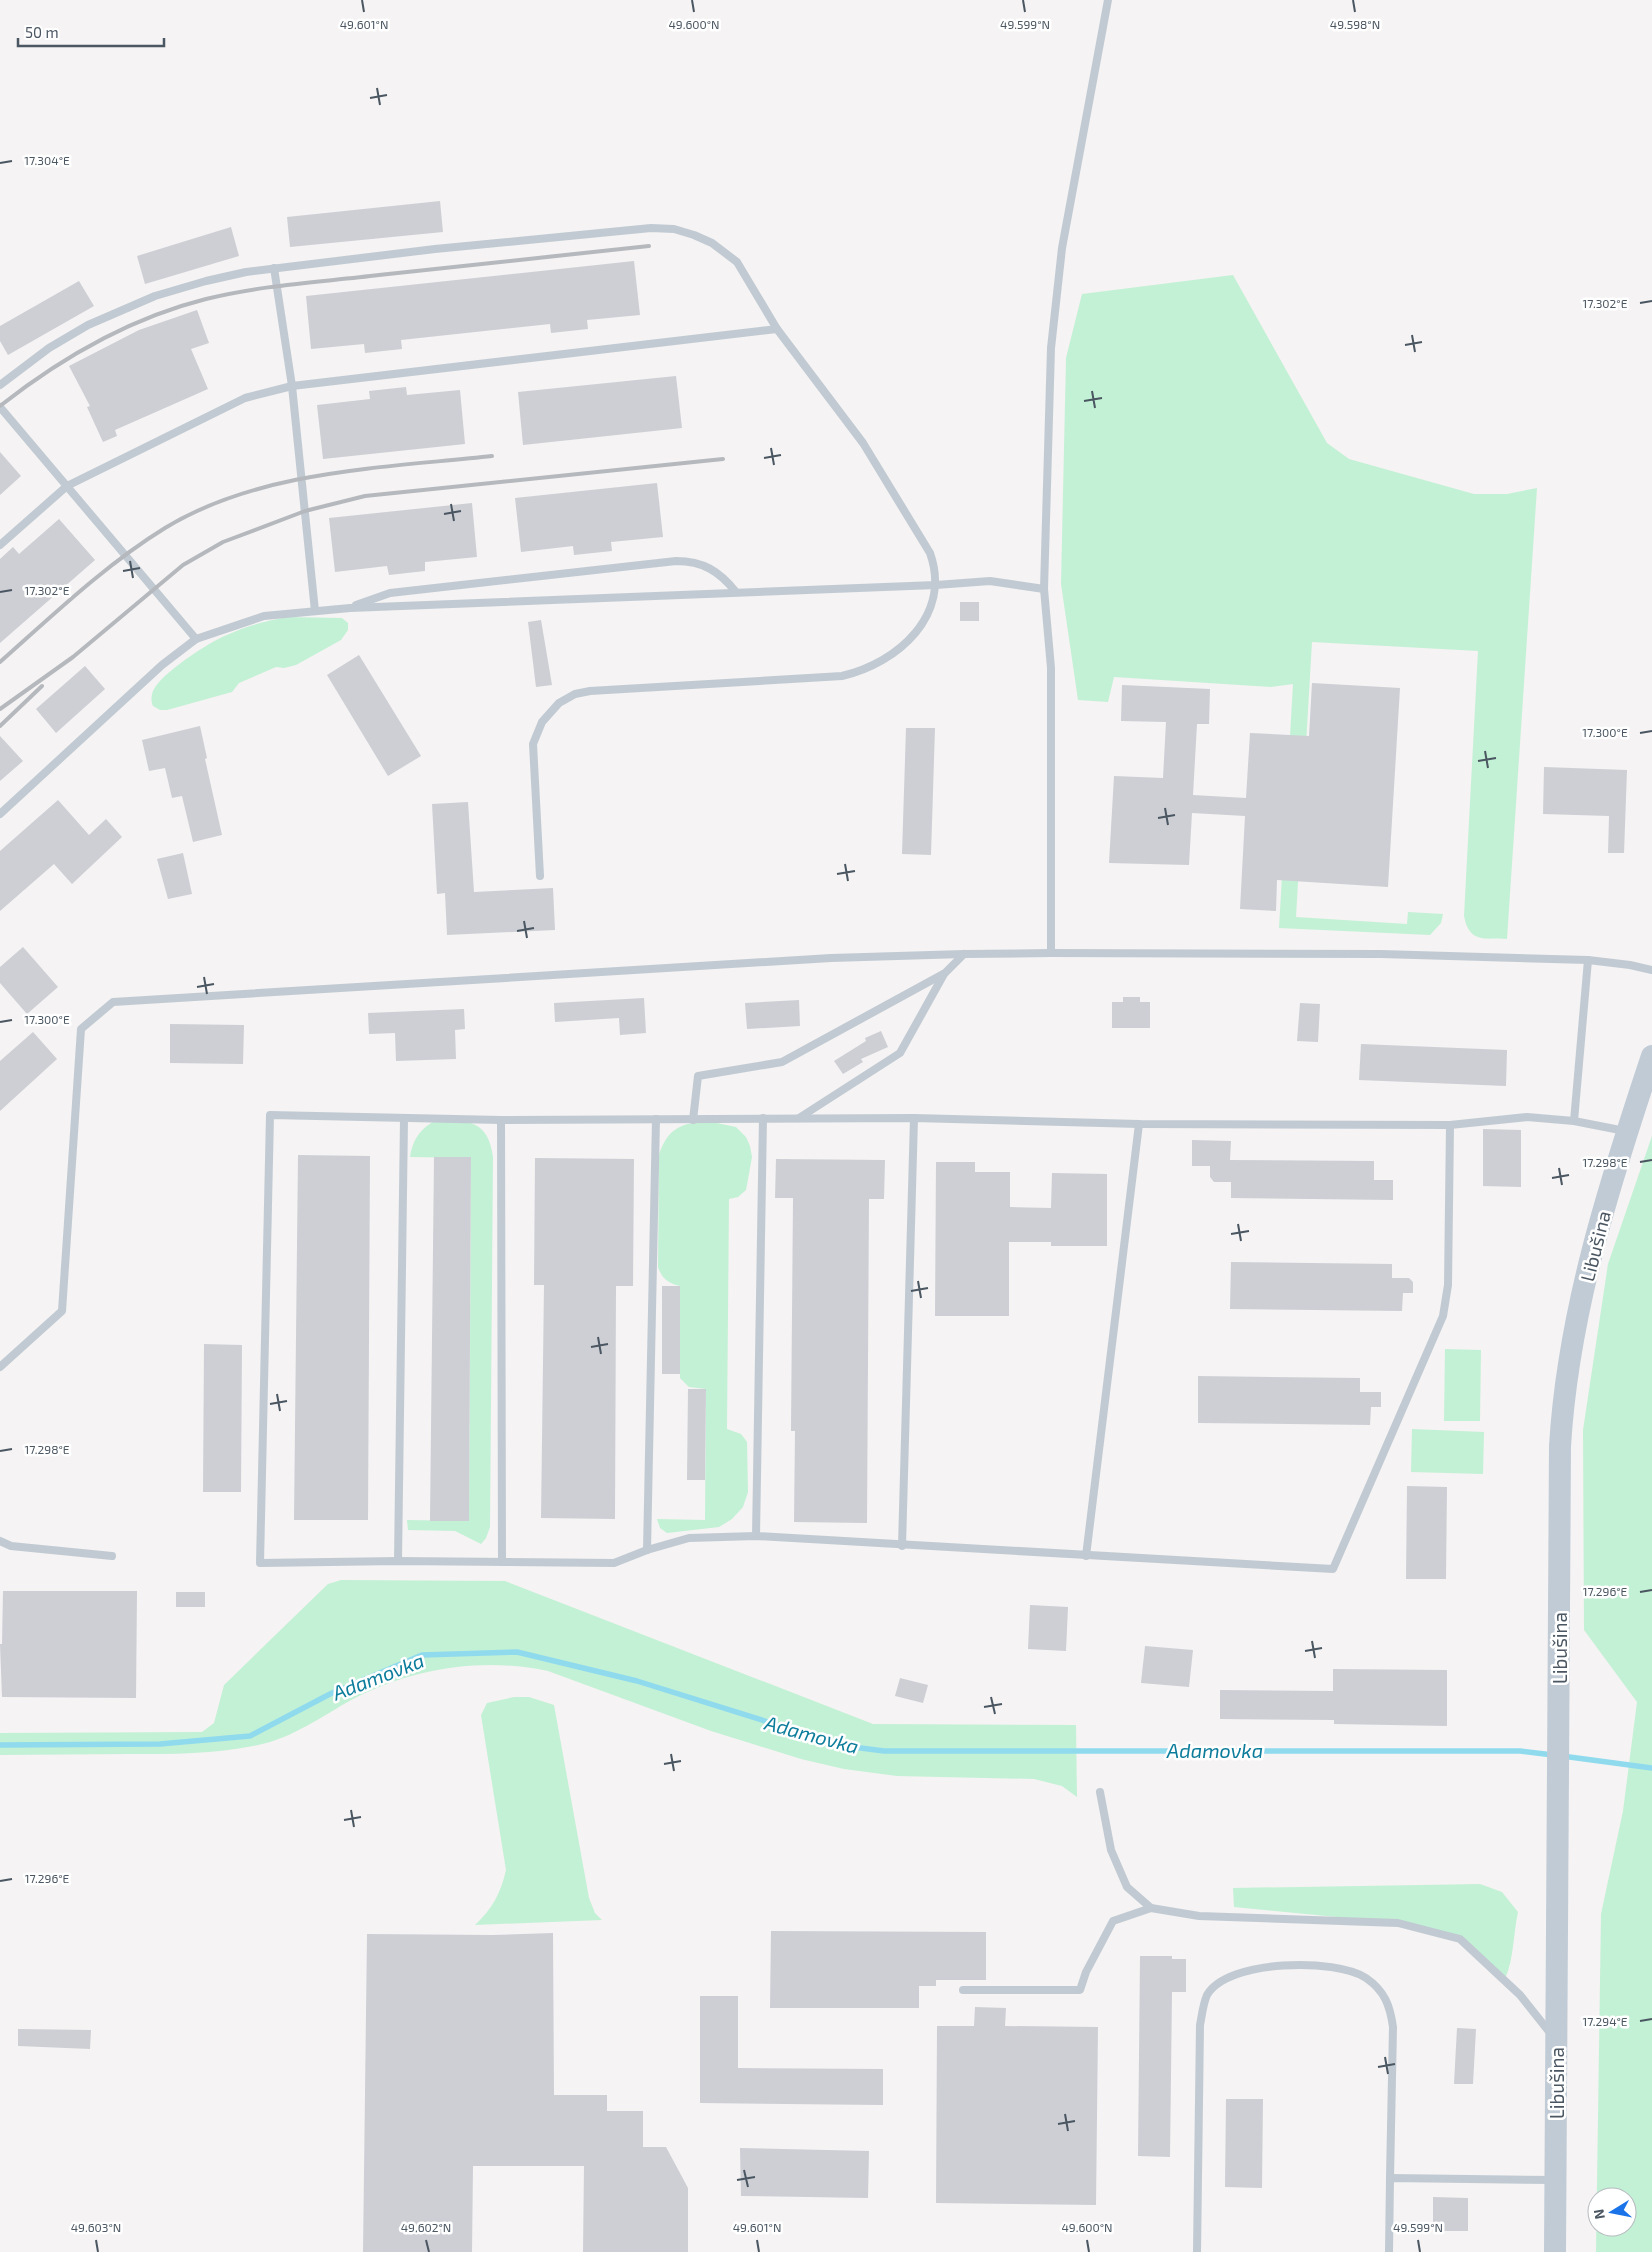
<svg xmlns="http://www.w3.org/2000/svg" width="1652" height="2252" viewBox="0 0 1652 2252" font-family="'Exo 2',sans-serif">
  <style>
    .green { fill: #c3f1d5; fill-rule: evenodd }
    .lines { fill: none; stroke-linecap: round; stroke-linejoin: round }
    .stream { stroke: #90daee; stroke-width: 5.5 }
    .building { fill: #cdcfd5 }
    .lane { stroke: #c1cad2; stroke-width: 8 }
    .secondary { stroke: #c1cbd6; stroke-width: 22 }
    .rail { stroke: #b5b8bd; stroke-width: 4 }
    .ticks { fill: none; stroke: #4a5661; stroke-width: 2 }
    .labels { text-anchor: middle; dominant-baseline: central; stroke-width: 5; stroke-linejoin: round; paint-order: stroke }
    .street-label { font-size: 19px; fill: #4a5661; stroke: #fff }
    .water-label { font-size: 20px; font-style: italic; fill: #0c7c9b; stroke: #fff }
    .ticks-label { font-size: 12px; text-anchor: middle; fill: #4a5661; stroke: #fff; stroke-width: 5; stroke-linejoin: round; paint-order: stroke }
  </style>
  <rect width="100%" height="100%" fill="#f5f3f3"/>
  <g class="green">
    <path d="M1233 275 1327 443 1349 459 1474 494H1507L1537 488 1507 939C1484 938 1469 943 1464 916L1478 651 1312 642 1296 917 1407 924 1408 912 1443 914 1441 923 1430 935 1279 928 1293 684 1271 687 1114 677 1108 702 1078 700 1061 584 1066 358 1082 294Z"/>
    <path d="M287 617 342 618 348 623V630L341 640 296 665 284 668 276 667 239 683 232 692 167 710H160L153 706C151 702 151 696 153 691 160 674 209 642 227 635 246 626 266 621 287 617Z"/>
    <path d="M436 1120C468 1120 488 1120 493 1157L490 1527 486 1538 481 1544 455 1531 408 1530 407 1520 469 1521 471 1158 410 1157C413 1139 420 1129 436 1120Z"/>
    <path d="M707 1121 736 1127 746 1137 750 1146 752 1157 746 1190 738 1197 729 1199 727 1429 741 1434 747 1442 748 1492 743 1507 732 1519 719 1527 667 1533 660 1528 657 1519 705 1520 706 1389 689 1387 680 1378V1286C668 1283 662 1279 658 1267L659 1155C667 1129 681 1123 707 1121Z"/>
    <path d="M1652 1136V2252H1596L1601 1914 1623 1811 1637 1702 1584 1630 1583 1430 1608 1264ZM1597 2197H1627V2227H1597Z"/>
    <path d="M1445 1349 1481 1350 1480 1421H1444Z"/>
    <path d="M1412 1429 1484 1432 1483 1474 1411 1472Z"/>
    <path d="M341 1580 505 1581 873 1724 1076 1725 1077 1797 1062 1786 1034 1779 897 1776 844 1769 801 1759 711 1731 548 1671C482 1657 413 1668 353 1699 322 1716 293 1738 258 1745 215 1754 173 1754 129 1754 86 1754 43 1755 0 1755V1733L202 1732 214 1723 224 1685 328 1584Z"/>
    <path d="M514 1697H529L554 1705 589 1898 595 1913 602 1920 475 1925C492 1909 501 1893 506 1870L481 1715 487 1703Z"/>
    <path d="M1480 1884 1502 1892 1518 1912C1513 1935 1514 1958 1505 1979L1460 1939 1398 1923 1234 1907 1233 1888Z"/>
  </g>
  <g class="lines">
    <g class="stream">
      <path d="M0 1745 160 1744 250 1736 330 1694 422 1655 517 1652 637 1681 845 1746 884 1751H1520L1553 1755"/>
      <path d="M1562 1756 1652 1768"/>
    </g>
  </g>
  <g class="building">
    <path d="M440 201 443 232 290 247 287 217Z"/>
    <path d="M231 227 239 256 145 284 137 256Z"/>
    <path d="M634 261 640 315 587 320 588 329 551 333 550 324 401 340 402 349 365 353 364 344 311 349 306 296Z"/>
    <path d="M79 281 94 306 8 355 0 341V326Z"/>
    <path d="M197 310 209 343 191 349 208 389 115 430 117 436 103 442 87 407 90 406 69 366 139 330Z"/>
    <path d="M676 376 682 428 523 445 518 392Z"/>
    <path d="M406 387 407 395 460 390 465 444 323 459 317 405 370 399 369 391Z"/>
    <path d="M0 452 21 476 0 495Z"/>
    <path d="M657 483 663 537 611 542 612 551 574 555 573 546 521 552 515 498Z"/>
    <path d="M472 503 477 557 425 562V571L389 575 387 566 335 572 329 518Z"/>
    <path d="M59 519 95 560 0 643V559L13 547 19 554Z"/>
    <rect x="960" y="602" width="19" height="19"/>
    <path d="M541 620 552 685 536 687 528 622Z"/>
    <path d="M359 655 421 756 388 776 327 675Z"/>
    <path d="M85 666 105 689 56 733 36 709Z"/>
    <path d="M1312 683 1400 688 1388 887 1277 880 1276 911 1240 909 1245 816 1192 813 1189 865 1109 863 1114 776 1163 778 1166 722 1121 721 1122 685 1210 689 1209 724H1197L1193 795 1246 798 1250 733 1309 736Z"/>
    <path d="M200 726 207 758 205 759 222 835 193 842 182 796 172 798 165 768 149 771 142 740Z"/>
    <path d="M906 728H935L931 855 902 854Z"/>
    <path d="M0 736 23 761 0 781Z"/>
    <path d="M1544 767 1627 770 1624 853H1608L1609 816 1543 814Z"/>
    <path d="M58 800 89 835 106 819 122 837 72 884 54 864 0 911V851Z"/>
    <path d="M468 802 474 892 553 888 555 930 447 935 445 893 437 894 432 804Z"/>
    <path d="M183 853 192 894 168 899 157 859Z"/>
    <path d="M23 947 58 987 27 1014 0 983V967Z"/>
    <path d="M1123 997H1140V1002H1150V1028H1112V1002H1123Z"/>
    <path d="M644 998 646 1033 620 1035 619 1018 555 1022 554 1003Z"/>
    <path d="M799 1000 800 1026 747 1029 745 1003Z"/>
    <path d="M1300 1003 1320 1004 1318 1042 1297 1041Z"/>
    <path d="M464 1009 465 1029 455 1030 456 1059 396 1061 395 1033 369 1034 368 1013Z"/>
    <path d="M170 1024 244 1025 243 1064 170 1063Z"/>
    <path d="M881 1031 888 1047 861 1059 863 1062 843 1074 834 1061 866 1041 865 1038Z"/>
    <path d="M33 1032 57 1059 0 1111V1061Z"/>
    <path d="M1361 1044 1507 1050 1506 1086 1359 1080Z"/>
    <path d="M1483 1129 1521 1130V1187L1483 1186Z"/>
    <path d="M1192 1140 1231 1141 1230 1160 1374 1161V1180H1393V1200L1231 1198V1182H1214L1210 1177V1166H1192Z"/>
    <path d="M298 1155 370 1156 368 1520H294Z"/>
    <path d="M434 1157H471L469 1521H430Z"/>
    <path d="M535 1158 634 1159 633 1286H616L615 1519 541 1518 544 1285H534Z"/>
    <path d="M776 1159 885 1160 884 1199H869L867 1523 794 1522 795 1431H791L793 1198H775Z"/>
    <path d="M936 1162H975V1172H1010V1207L1051 1208 1052 1173 1107 1174V1246H1051V1242H1009V1316H935Z"/>
    <path d="M1231 1262 1392 1264V1278H1409L1413 1282V1293H1403L1402 1311 1230 1309Z"/>
    <rect x="662" y="1286" width="18" height="88"/>
    <path d="M204 1344 242 1345 241 1492H203Z"/>
    <path d="M1198 1376 1360 1378V1392H1381V1407H1371L1370 1425 1198 1423Z"/>
    <path d="M688 1389H706L705 1480H687Z"/>
    <path d="M1407 1486 1447 1487 1446 1579H1406Z"/>
    <path d="M3 1591H137L136 1698 2 1697 0 1644H2Z"/>
    <rect x="176" y="1592" width="29" height="15"/>
    <path d="M1030 1605 1068 1607 1066 1651 1028 1649Z"/>
    <path d="M1145 1646 1193 1650 1189 1687 1141 1683Z"/>
    <path d="M1333 1669 1447 1670V1726L1334 1724V1720L1220 1719V1690L1333 1691Z"/>
    <path d="M900 1678 928 1685 923 1703 895 1696Z"/>
    <path d="M771 1931 986 1932V1980H936V1986H919V2008H770Z"/>
    <path d="M553 1933 554 2095H607V2111H643V2147H666L688 2188V2252H583L584 2166H473L472 2252H363L367 1934 492 1935Z"/>
    <path d="M1140 1956H1172V1959H1186V1992H1172L1170 2157 1138 2156Z"/>
    <path d="M700 1996H738V2068L883 2069V2105L700 2103Z"/>
    <path d="M975 2007 1006 2008 1005 2026 1098 2027 1096 2205 936 2203 937 2026H974Z"/>
    <path d="M1457 2028 1476 2029 1473 2084H1454Z"/>
    <path d="M18 2029 91 2030 90 2049 18 2046Z"/>
    <path d="M1226 2099H1263L1262 2188 1225 2187Z"/>
    <path d="M740 2148 869 2151 868 2198 741 2196Z"/>
    <path d="M1433 2197 1468 2198V2231H1433Z"/>
  </g>
  <g class="lines">
    <g class="lane">
      <path d="M274 268 292 386 315 611"/>
      <path d="M0 385 49 348 88 325 155 296 206 281 246 272 435 249 651 228 674 229 694 235 712 243 737 262 777 329 863 443 930 553C952 615 898 663 842 676L590 691 575 694 559 703 542 722 533 744 540 876"/>
      <path d="M0 407 196 639 264 616 350 608 936 585 990 581 1044 589"/>
      <path d="M0 545 67 486 245 398 292 386 777 329"/>
      <path d="M356 605 390 593 676 561C703 561 719 571 736 592"/>
      <path d="M0 814 162 665 196 639"/>
      <path d="M1051 953V668L1044 589 1051 348 1062 248 1108 0"/>
      <path d="M799 1118 900 1053 944 974"/>
      <path d="M501 1120 502 1562"/>
      <path d="M693 1120 698 1076 782 1062 945 973 964 954"/>
      <path d="M1574 1121 1588 960"/>
      <path d="M1450 1125 1448 1285 1443 1316 1333 1569 756 1536 689 1538 647 1550 614 1563 398 1561 260 1563 270 1115 501 1120 914 1118 1139 1124 1450 1125 1527 1117 1574 1121 1625 1131"/>
      <path d="M0 1367 62 1311 81 1029 113 1002 831 958 964 954 1051 953 1381 954 1588 960 1630 965 1652 970"/>
      <path d="M756 1536 763 1118"/>
      <path d="M0 1541 11 1546 112 1556"/>
      <path d="M902 1546 914 1118"/>
      <path d="M647 1550 656 1119"/>
      <path d="M1086 1556 1139 1124"/>
      <path d="M398 1561 404 1119"/>
      <path d="M1100 1792 1111 1850 1127 1887 1151 1908 1199 1916 1398 1923 1460 1939 1520 1995 1551 2034"/>
      <path d="M963 1990H1080L1086 1972 1113 1921 1151 1908"/>
      <path d="M1197 2252 1200 2025C1202 2015 1203 2004 1207 1995 1228 1959 1336 1958 1366 1978 1385 1991 1390 2006 1393 2027L1390 2178"/>
      <path d="M1389 2252 1390 2178 1554 2180"/>
    </g>
    <path class="secondary" d="M1555 2252 1560 1446C1568 1312 1610 1182 1652 1056"/>
    <g class="rail">
      <path d="M0 406C61 358 130 318 206 299 262 285 322 282 379 275 469 266 559 256 649 246"/>
      <path d="M0 662C53 615 105 565 165 528 260 470 384 468 492 456"/>
      <path d="M0 709 73 657 183 565 223 542 305 511 365 496 723 459"/>
      <path d="M0 726 42 686"/>
    </g>
  </g>
  <path class="ticks" d="M362 0 364 12M692 0 694 12M1023 0 1025 12M1353 0 1355 12M377 88 380 105M370 98 387 95M0 163 12 161M1640 303 1652 301M1412 335 1415 352M1405 345 1422 342M1092 391 1095 408M1084 401 1102 398M771 448 774 465M764 458 781 455M451 504 454 521M444 514 461 511M130 561 133 578M123 571 140 568M0 592 12 590M1640 733 1652 731M1485 751 1488 768M1478 761 1496 758M1165 808 1168 825M1158 818 1175 815M845 864 848 881M837 874 855 871M524 921 527 938M517 931 534 928M204 977 207 994M197 987 214 984M0 1022 12 1020M1640 1162 1652 1160M1559 1168 1562 1185M1552 1178 1569 1175M1238 1224 1241 1241M1231 1234 1249 1231M918 1281 921 1298M911 1291 928 1288M598 1337 601 1354M591 1347 608 1344M277 1394 280 1411M270 1404 287 1401M0 1451 12 1449M1640 1592 1652 1590M1312 1641 1315 1658M1305 1651 1322 1648M991 1697 995 1714M984 1707 1002 1704M671 1754 674 1771M664 1764 681 1761M351 1810 354 1827M344 1820 361 1817M0 1881 12 1879M1640 2021 1652 2019M1385 2057 1388 2074M1378 2067 1395 2064M1065 2114 1068 2131M1058 2124 1075 2121M744 2170 748 2187M737 2180 755 2177M96 2240 98 2252M426 2240 429 2252M757 2240 759 2252M1087 2240 1089 2252M1418 2240 1420 2252"/>
  <g class="labels">
    <g class="street-label">
      <text transform="translate(1595 1246) rotate(-76)">Libušina</text>
      <text transform="translate(1559 1648) rotate(-90)">Libušina</text>
      <text transform="translate(1556 2083) rotate(-90)">Libušina</text>
    </g>
    <g class="water-label">
      <text transform="translate(378 1676) rotate(-21)">Adamovka</text>
      <text transform="translate(812 1734) rotate(15)">Adamovka</text>
      <text x="1215" y="1750">Adamovka</text>
    </g>
  </g>
  <g class="ticks-label">
    <text x="364" y="29">49.601°N</text>
    <text x="694" y="29">49.600°N</text>
    <text x="1355" y="29">49.598°N</text>
    <text x="1025" y="29">49.599°N</text>
    <text x="47" y="165">17.304°E</text>
    <text x="1605" y="308">17.302°E</text>
    <text x="47" y="595">17.302°E</text>
    <text x="1605" y="737">17.300°E</text>
    <text x="47" y="1024">17.300°E</text>
    <text x="1605" y="1167">17.298°E</text>
    <text x="47" y="1454">17.298°E</text>
    <text x="1605" y="1596">17.296°E</text>
    <text x="47" y="1883">17.296°E</text>
    <text x="1605" y="2026">17.294°E</text>
    <text x="96" y="2232">49.603°N</text>
    <text x="426" y="2232">49.602°N</text>
    <text x="757" y="2232">49.601°N</text>
    <text x="1087" y="2232">49.600°N</text>
    <text x="1418" y="2232">49.599°N</text>
  </g>
  <g transform="translate(1612 2212) rotate(260)"><circle r="24" fill="#ffffff" stroke="#b7bbc0"/>
  <path d="M0-4L9 19L0 12L-9 19Z" fill="#1a73e8"/>
  <text y="-8" font-size="14" font-weight="bold" text-anchor="middle" fill="#4a5661">N</text>
  </g>
  <path d="M18 38v8h146v-8" fill="none" stroke="#4a5661" stroke-width="2.5"/>
  <text x="25" y="38" font-size="15" fill="#4a5661" stroke="#ffffff" stroke-width="4" paint-order="stroke">50 m</text>
</svg>
